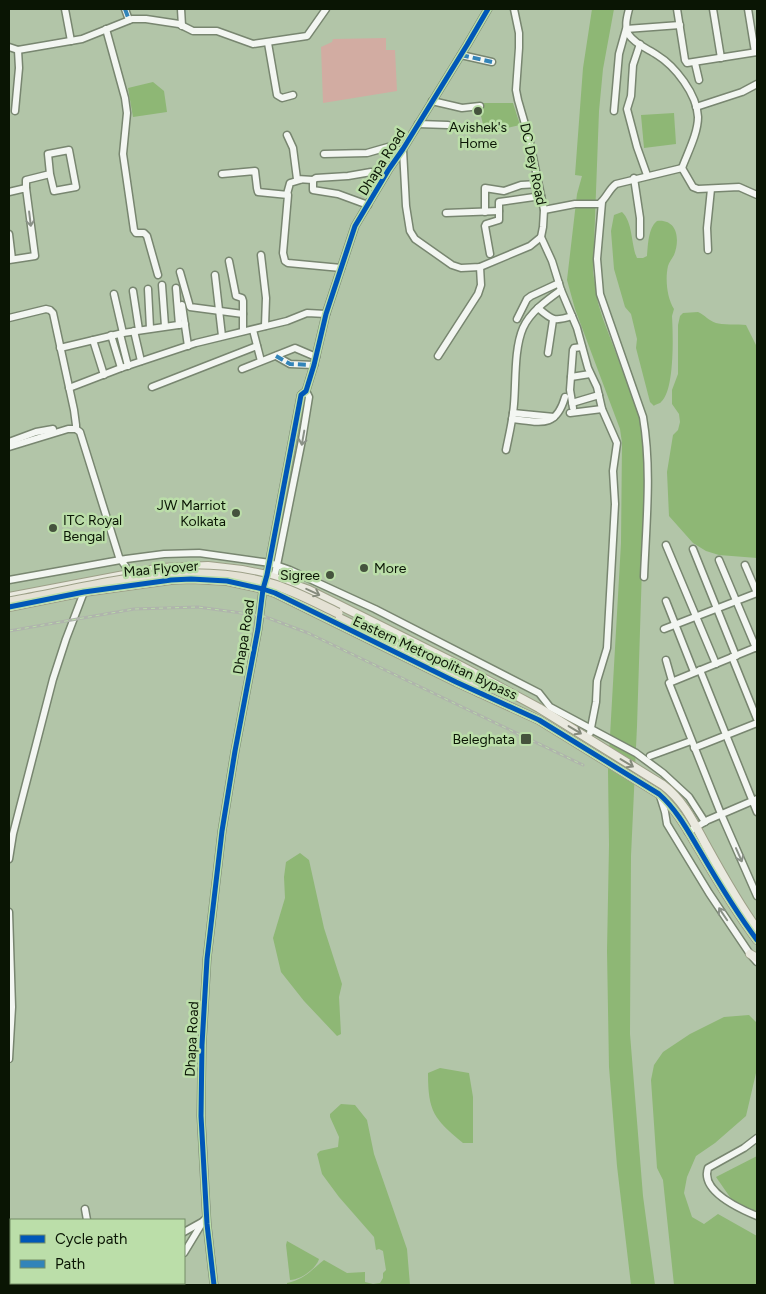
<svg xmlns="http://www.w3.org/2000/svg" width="766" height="1294" viewBox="0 0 766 1294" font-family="Figtree,sans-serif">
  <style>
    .green { fill: #d2aca2 }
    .water { fill: #8eb775 }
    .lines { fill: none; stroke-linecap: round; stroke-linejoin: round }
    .minor-casing { stroke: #788670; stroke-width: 9 }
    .major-casing { stroke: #9da088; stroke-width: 10 }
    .highway-casing { stroke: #9da088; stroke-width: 11 }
    .minor { stroke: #f3f6f2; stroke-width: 6 }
    .major { stroke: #eae9df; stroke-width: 8 }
    .highway { stroke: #e4e1d4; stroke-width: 9 }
    .rail-casing { stroke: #afb4ac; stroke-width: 3 }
    .rail { stroke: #bbdea9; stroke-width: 1; stroke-dasharray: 4; stroke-linecap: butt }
    .highway-bridge-casing { stroke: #9da088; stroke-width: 11; stroke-linecap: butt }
    .highway-bridge { stroke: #e4e1d4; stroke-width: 9 }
    .quiet { stroke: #3284b9; stroke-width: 4; stroke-dasharray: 8 4; stroke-linecap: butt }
    .cycleway-casing { stroke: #bbdea9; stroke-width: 8 }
    .cycleway { stroke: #0057b8; stroke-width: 5 }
    .oneway { stroke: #8a9187 }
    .oneway2 { stroke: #858a7c }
    .poi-dot { fill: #45533d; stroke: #bbdea9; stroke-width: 2 }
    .labels { text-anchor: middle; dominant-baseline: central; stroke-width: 5; stroke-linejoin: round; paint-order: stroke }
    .poi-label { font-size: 14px; fill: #0a1504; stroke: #bbdea9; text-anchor: end }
    .street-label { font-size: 14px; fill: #0a1504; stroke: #bbdea9 }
  </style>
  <rect width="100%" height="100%" fill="#b2c5a8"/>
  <path class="green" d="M386 38V50H395L397 91 323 103 321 47 332 42 333 39Z"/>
  <g class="water">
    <path d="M592 9H614L603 69 599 111 593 272 598 303 603 319 642 422 647 471 642 567 637 726 631 856 630 1034 643 1196 655 1285H631L617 1166 609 1067 607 951 609 845 608 771 621 543 622 443 620 429 575 309 567 280 577 194 582 176 575 175 583 68Z"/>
    <path d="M153 82 164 91 167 112 133 117 128 88Z"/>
    <path d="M481 103H513L520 125 485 133 481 116Z"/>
    <path d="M674 113 676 144 644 148 641 115Z"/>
    <path d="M622 212C633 222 631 245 637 258H643L647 256C648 246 648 228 657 221 678 219 680 240 674 255 672 259 669 262 668 266 665 279 667 298 674 309L672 316C673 333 675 390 661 402 661 403 654 405 654 406L650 402 636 348 637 339 631 314 625 307 614 269 611 231 614 215Z"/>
    <path d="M698 312C705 315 709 321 716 323 721 325 738 324 746 325L757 347V558L719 555 706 551 693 543 669 516 667 472 673 435 678 430 680 422 679 414 672 404V390L678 374V325L680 316 683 313Z"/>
    <path d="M300 853 309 860 324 928 342 984 339 997 341 1034 337 1036 304 1001 281 972 273 938 285 898 284 877 286 862Z"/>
    <path d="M749 1015 757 1023 756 1073 746 1116 715 1143 696 1156 687 1177 684 1193 692 1217 704 1224 718 1214 757 1236V1285H674L663 1180 657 1168 651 1080 654 1065 663 1052 690 1034 724 1017Z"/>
    <path d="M440 1068 469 1073 473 1097V1143H463C434 1119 428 1112 428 1073Z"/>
    <path d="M341 1104 355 1105 367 1120 374 1154 407 1249 410 1285H287V1283C305 1279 310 1271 324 1260L347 1273 365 1272V1282L373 1284 380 1283 383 1278V1273L386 1270 383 1251 379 1249 376 1250 374 1237 339 1197 322 1174 317 1154 320 1151 338 1147 339 1137 330 1117V1114Z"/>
    <path d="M757 1156V1219L741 1213 716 1177Z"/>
    <path d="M287 1241 319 1259C316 1269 300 1280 290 1280L286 1245Z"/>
  </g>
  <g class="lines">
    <g class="minor-casing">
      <g id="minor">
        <path d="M65 9 71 41"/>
        <path d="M125 9 129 20"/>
        <path d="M181 9 182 26"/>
        <path d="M629 9C627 17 624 27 629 35 635 44 648 49 657 55 675 66 697 94 698 117 698 133 688 152 682 168"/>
        <path d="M677 9 685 60 687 63 757 52"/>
        <path d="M713 9 721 58"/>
        <path d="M748 9 755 52"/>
        <path d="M106 29 125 98 127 113 123 154 134 230 136 233H144L147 236 158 275"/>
        <path d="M268 43 277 95 282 98 293 95"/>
        <path d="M640 44 633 65 631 96 627 109 637 147 647 175"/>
        <path d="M9 47 18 50 82 39 132 19H146L179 24 193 31H217L253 44 307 36 326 9"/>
        <path d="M461 55 492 62"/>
        <path d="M695 63 699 80"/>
        <path d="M432 101 462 108 480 106"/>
        <path d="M696 107 742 92 757 84"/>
        <path d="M15 111 19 68 18 50"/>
        <path d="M614 111 619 54 626 29 680 25"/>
        <path d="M418 124 448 125"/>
        <path d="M287 135 293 148 297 179 313 180"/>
        <path d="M403 150 406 206 410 231 415 239 452 265 461 268 480 267 530 246 541 237 543 227 544 210 529 138 518 100 516 90 519 48V33L514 9"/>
        <path d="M324 154 367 153 388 147 402 151"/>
        <path d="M222 174 255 171 257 188 258 192 288 195 283 253 285 261 288 263 341 268"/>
        <path d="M634 178 640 218V236"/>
        <path d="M26 188V180L50 174 54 191 76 187 69 150 48 154 50 174"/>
        <path d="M9 192 26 188 35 256 9 260"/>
        <path d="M287 194 290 183 300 180"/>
        <path d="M602 202 597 259 600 294 643 417C652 470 646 524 644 577"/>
        <path d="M368 205 338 194 313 190V180L316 178 348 176 371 172 385 176"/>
        <path d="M544 210 575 204H599C606 199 609 189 616 184L682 168 693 187 698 189 739 187 757 195"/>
        <path d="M485 212V188L504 191 521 185 538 184"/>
        <path d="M446 213 499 211"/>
        <path d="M9 234 12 259"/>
        <path d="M541 237 552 261 561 290 577 328 588 368 597 387 602 409 617 443 613 471 615 504 607 648 597 681 596 702 590 733"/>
        <path d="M708 250 707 228 711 189"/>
        <path d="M490 254 485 226 486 224 499 220V202L541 196"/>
        <path d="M261 255 266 298 265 326"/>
        <path d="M229 261 236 296 242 298 243 301V331"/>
        <path d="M180 272 190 307 243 314"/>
        <path d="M215 275 222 336"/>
        <path d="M162 285 165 326"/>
        <path d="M176 288 179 325"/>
        <path d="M148 289 150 328"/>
        <path d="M133 291 139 330"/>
        <path d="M114 294 123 333"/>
        <path d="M182 305 188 346"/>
        <path d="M538 308C552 320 554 322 572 316"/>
        <path d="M9 318 46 309 50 310 53 313 74 410 76 425V429"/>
        <path d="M517 319 527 299 531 296 559 283"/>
        <path d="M253 330 261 361"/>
        <path d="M134 331 141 361"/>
        <path d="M120 334 128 366"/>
        <path d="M111 335 121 368"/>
        <path d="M93 340 104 375"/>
        <path d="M60 348 123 333 185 324"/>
        <path d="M548 353 553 320"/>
        <path d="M276 356 290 364 314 365"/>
        <path d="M438 356 478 294 481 285 480 267"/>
        <path d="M242 369 295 348 316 357"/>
        <path d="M571 377 590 374"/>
        <path d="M152 387 257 346"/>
        <path d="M69 388 121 368 196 343 287 321 307 313 326 314"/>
        <path d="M572 403 599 395"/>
        <path d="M573 408 570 390 573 350 574 348 582 347"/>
        <path d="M513 413 554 417"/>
        <path d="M570 413 602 409"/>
        <path d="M512 419C540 422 556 429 565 397"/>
        <path d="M9 442 36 432 53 429"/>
        <path d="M9 447 68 429H76L80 432 119 557 126 567 129 573"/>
        <path d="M506 450C509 435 513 419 514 404 516 381 514 349 523 328 530 312 547 300 561 290"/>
        <path d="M666 545 716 664"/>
        <path d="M693 549 736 656"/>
        <path d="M719 560 756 648"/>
        <path d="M745 565 757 593"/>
        <path d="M9 580 126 559 164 554 199 553 270 563 290 570 375 609 539 693 550 707 636 753 663 773 689 797 705 822"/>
        <path d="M271 581 274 578 277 565 302 440 309 397 306 391"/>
        <path d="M666 601 694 672"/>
        <path d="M664 629 757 593"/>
        <path d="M757 647 669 683 721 814 757 896"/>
        <path d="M732 657 757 719"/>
        <path d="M666 660 672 681"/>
        <path d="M700 670 757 812"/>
        <path d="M694 748 757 723"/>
        <path d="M650 756 691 741"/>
        <path d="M660 796 665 812 667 824 709 893 750 954 757 962"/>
        <path d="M688 832 708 820 757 799"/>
        <path d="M9 859 13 834 53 679 66 639 84 592"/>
        <path d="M9 912 12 1007 9 1059"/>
        <path d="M757 1138 744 1148 708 1168C700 1191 740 1209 757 1216"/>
        <path d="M85 1209 87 1220"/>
        <path d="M184 1232 202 1222"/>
        <path d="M184 1253 204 1220"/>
        <path d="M9 1272 11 1271"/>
        <path d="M161 1283 162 1285"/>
        <path d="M126 1285 131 1283"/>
        <path d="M172 1285 173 1283"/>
        <path d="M214 1285 207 1224 201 1116 202 1045 207 959 222 831 235 751 258 629 263 589 267 575 301 395 306 391 314 365 326 314 355 226 389 169 403 149 467 45 488 9"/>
      </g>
    </g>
    <g class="major-casing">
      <g id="major">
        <path d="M9 597 161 568 208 566 242 570 267 575 309 590 461 666 539 708 663 785C684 801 694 823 706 845 722 874 738 903 757 929"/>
        <path d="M9 607 84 592 171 580 191 579 227 581 263 589 275 593 456 682 539 720 659 794C677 810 688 831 700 851 718 882 736 912 757 940"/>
        <path d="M750 954 757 958"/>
      </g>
    </g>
    <g class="highway-casing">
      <g id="highway">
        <path d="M271 589C310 603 348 623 386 641 418 656 452 670 479 692"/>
        <path d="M457 671 486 681"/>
      </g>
    </g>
    <use href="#minor" class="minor"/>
    <use href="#major" class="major"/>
    <use href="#highway" class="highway"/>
    <g class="rail-casing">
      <path id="rail" d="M9 631 134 609 198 607 263 616 308 633 583 765"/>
    </g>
    <use href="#rail" class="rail"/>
    <g class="highway-bridge-casing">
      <path id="highway-bridge" d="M9 602C99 586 184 558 275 585 297 592 317 603 338 613"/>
    </g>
    <use href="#highway-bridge" class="highway-bridge"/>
    <g class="quiet">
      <path d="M125 9 129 20"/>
      <path d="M461 55 492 62"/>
      <path d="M276 356 290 364 314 365"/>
    </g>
    <g class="cycleway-casing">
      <g id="cycleway">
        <path d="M9 607 84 592 171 580 191 579 227 581 263 589 275 593 456 682 539 720 659 794C677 810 688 831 700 851 718 882 736 912 757 940"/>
        <path d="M214 1285 207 1224 201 1116 202 1045 207 959 222 831 235 751 258 629 263 589 267 575 301 395 306 391 314 365 326 314 355 226 389 169 403 149 467 45 488 9"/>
      </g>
    </g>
    <use href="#cycleway" class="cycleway"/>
  </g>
  <defs><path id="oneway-shaft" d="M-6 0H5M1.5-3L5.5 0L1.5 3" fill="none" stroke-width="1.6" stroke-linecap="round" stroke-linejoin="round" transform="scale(1.25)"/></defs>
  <g class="oneway">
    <use href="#oneway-shaft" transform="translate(30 219) rotate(83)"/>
    <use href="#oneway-shaft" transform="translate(303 438) rotate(100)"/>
    <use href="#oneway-shaft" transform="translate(739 855) rotate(66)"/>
    <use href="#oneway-shaft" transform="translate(723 914) rotate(-124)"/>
  </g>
  <g class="oneway2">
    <use href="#oneway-shaft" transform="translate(313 592) rotate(25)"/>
    <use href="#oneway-shaft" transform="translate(575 730) rotate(31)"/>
    <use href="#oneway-shaft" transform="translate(627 763) rotate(31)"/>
  </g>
  <g class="poi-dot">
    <circle cx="478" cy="111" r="5"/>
    <circle cx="236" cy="513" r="5"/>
    <circle cx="53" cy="528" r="5"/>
    <circle cx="364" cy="568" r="5"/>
    <circle cx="330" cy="575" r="5"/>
    <rect x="520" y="733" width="12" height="12" rx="2.5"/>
  </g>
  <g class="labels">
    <g class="poi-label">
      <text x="478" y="127" text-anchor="middle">Avishek's<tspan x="478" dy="16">Home</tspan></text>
      <text x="226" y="505">JW Marriot<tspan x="226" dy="16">Kolkata</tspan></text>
      <text x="63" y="520" text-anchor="start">ITC Royal<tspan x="63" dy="16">Bengal</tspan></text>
      <text x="374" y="568" text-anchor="start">More</text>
      <text x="320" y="575">Sigree</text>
      <text x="515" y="739">Beleghata</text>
    </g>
    <g class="street-label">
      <text transform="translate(382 162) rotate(-58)">Dhapa Road</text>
      <text transform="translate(533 164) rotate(78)">DC Dey Road</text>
      <text transform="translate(161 569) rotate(-5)">Maa Flyover</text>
      <text transform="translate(244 637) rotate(-81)">Dhapa Road</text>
      <text transform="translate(435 658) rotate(25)">Eastern Metropolitan Bypass</text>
      <text transform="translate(192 1039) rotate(-87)">Dhapa Road</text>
    </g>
  </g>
  <rect width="766" height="1294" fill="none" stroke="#0a1504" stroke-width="20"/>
  <rect x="10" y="1219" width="175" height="65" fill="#bbdea9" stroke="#748e67"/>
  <rect x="20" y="1235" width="25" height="8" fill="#0057b8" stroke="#748e67"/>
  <text x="55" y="1244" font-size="15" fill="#0a1504">Cycle path</text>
  <rect x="20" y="1260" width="25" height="8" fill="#3284b9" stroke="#748e67"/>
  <text x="55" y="1269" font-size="15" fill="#0a1504">Path</text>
</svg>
